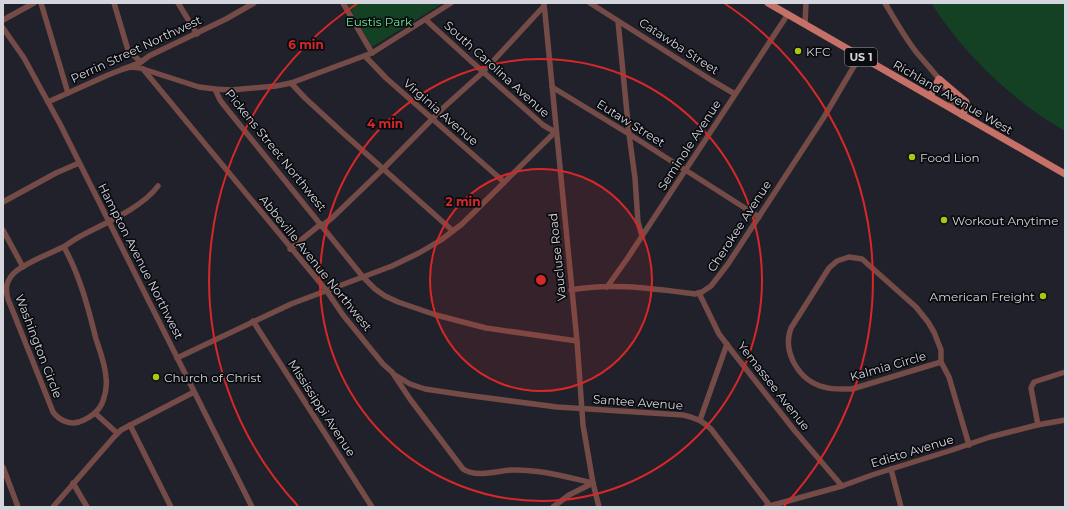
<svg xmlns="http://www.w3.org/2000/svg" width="1068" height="510" viewBox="0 0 1068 510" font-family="Montserrat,sans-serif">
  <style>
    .green { fill: #144024 }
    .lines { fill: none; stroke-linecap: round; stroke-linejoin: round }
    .minor { stroke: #744b46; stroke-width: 5.5 }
    .major { stroke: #c67167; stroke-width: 7 }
    .ring { fill: none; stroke: #d62828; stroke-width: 2 }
    .poi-dot { fill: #adc60f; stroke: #0a0b0f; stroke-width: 1.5 }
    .labels { text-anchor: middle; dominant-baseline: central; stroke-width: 3.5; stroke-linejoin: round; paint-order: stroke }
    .shield { fill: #0a0b0f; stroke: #98999f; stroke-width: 1 }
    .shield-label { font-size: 11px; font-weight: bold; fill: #d5d6dd }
    .park-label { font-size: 12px; fill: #6de797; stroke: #0a0b0f }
    .street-label { font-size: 12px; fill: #d5d6dd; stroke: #0a0b0f }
    .poi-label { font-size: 12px; fill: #d5d6dd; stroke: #0a0b0f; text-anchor: start }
    .centre { fill: #d62828; stroke: #0a0b0f; stroke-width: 2 }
    .ring-label { font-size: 12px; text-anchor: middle; font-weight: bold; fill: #d62828; stroke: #0a0b0f; stroke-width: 3.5; stroke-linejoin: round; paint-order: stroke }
  </style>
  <rect width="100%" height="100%" fill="#20212b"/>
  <g class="green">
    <path d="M347 3H443L372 47Z"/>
    <path d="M931 3H1065V131C1012 101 964 54 931 3Z"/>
  </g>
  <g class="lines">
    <g class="minor">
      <path d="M41 3 68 93"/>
      <path d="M114 3 128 50 141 62"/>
      <path d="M178 3 197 34"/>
      <path d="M343 3 372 53"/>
      <path d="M544 3 577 341 583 425 593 483 599 507"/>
      <path d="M590 3 711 80 735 94"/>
      <path d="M885 3C895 20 905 38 917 53 934 73 947 84 954 110"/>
      <path d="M3 20 34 3"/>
      <path d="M618 21 629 134 635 178 638 222 642 236"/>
      <path d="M805 24 806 3"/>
      <path d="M3 28 24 58 60 124 252 507"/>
      <path d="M365 56 386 78 504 182"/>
      <path d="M123 69 131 67 140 68 199 87 215 89 231 90 276 86 291 83 372 53 451 3"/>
      <path d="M143 69 326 290 343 315 383 364 392 372 410 399 463 469C476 478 497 471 511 470 539 469 566 477 593 483"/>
      <path d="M291 83 305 98 343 133 453 231"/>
      <path d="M552 87 629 134 759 217"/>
      <path d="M215 89 220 100 227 109 363 277 375 289 385 296 398 302 436 315 486 328 577 341"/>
      <path d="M48 102 108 75 141 62 149 56 226 19 254 3"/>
      <path d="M3 202 56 173 79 163"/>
      <path d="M322 226 333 217 383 169 442 109 483 72 544 6"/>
      <path d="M3 230 23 267"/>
      <path d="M64 247C80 276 88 307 96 339 100 351 105 364 106 377 107 385 106 393 103 401 99 412 90 418 79 422 69 425 59 420 53 412L8 299C5 289 6 282 13 274 22 264 49 254 61 248 68 245 73 240 79 237 103 224 142 208 158 186"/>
      <path d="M290 249 321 224"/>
      <path d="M849 257 862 259 916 307 928 322 934 332 941 350V362L852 389C842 389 833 390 824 387 799 381 782 352 791 328L829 268 837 261Z"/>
      <path d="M607 287 627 259 788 14"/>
      <path d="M571 290C611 282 655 289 695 294L702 292 711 286 728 264 824 117 860 56"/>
      <path d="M699 293 719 334 735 355 795 431 842 486"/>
      <path d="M253 321 372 507"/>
      <path d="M177 358 291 304 392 266 419 253 441 240 462 224 555 132 543 125 472 62 426 20"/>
      <path d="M941 362 949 377 969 445"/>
      <path d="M395 375 410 384 425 389 465 395 557 407 683 415C694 417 703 421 711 429L770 506"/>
      <path d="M96 414 117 433"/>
      <path d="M700 420 727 344"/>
      <path d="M130 425 171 507"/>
      <path d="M1038 425 1031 388 1034 382 1065 372"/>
      <path d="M3 467 18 507"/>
      <path d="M891 469 901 507"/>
      <path d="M73 483 87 507"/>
      <path d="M53 507 114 437 121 430 194 392"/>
      <path d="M553 507 569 495 593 483"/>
      <path d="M766 507 842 486 872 475 952 450 990 437 1037 425 1065 420"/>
    </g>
    <g class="major">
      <path d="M768 3 1065 174"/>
      <path d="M930 96 939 79 966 102 967 106 962 115"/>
    </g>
  </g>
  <circle cx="541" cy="280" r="111" fill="#d62828" fill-opacity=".12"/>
  <g class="ring">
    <circle cx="541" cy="280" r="111"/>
    <circle cx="541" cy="280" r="221"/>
    <path d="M298 506A332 332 0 0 1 358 3M724 3A332 332 0 0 1 784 506"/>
  </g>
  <g class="poi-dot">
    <circle cx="798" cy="51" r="4"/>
    <circle cx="912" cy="157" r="4"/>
    <circle cx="944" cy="220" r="4"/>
    <circle cx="1043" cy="296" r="4"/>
    <circle cx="156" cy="377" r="4"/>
  </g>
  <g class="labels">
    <rect class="shield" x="845" y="48" width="32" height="18" rx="3"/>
    <g class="shield-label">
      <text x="861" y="57">US 1</text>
    </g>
    <g class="park-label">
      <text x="379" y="21">Eustis Park</text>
    </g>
    <g class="street-label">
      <text transform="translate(679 46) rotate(33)">Catawba Street</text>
      <text transform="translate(136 49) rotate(-25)">Perrin Street Northwest</text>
      <text transform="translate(497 69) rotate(42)">South Carolina Avenue</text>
      <text transform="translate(953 97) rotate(30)">Richland Avenue West</text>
      <text transform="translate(441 112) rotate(41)">Virginia Avenue</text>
      <text transform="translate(631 123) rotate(32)">Eutaw Street</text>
      <text transform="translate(689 145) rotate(-57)">Seminole Avenue</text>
      <text transform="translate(276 150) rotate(51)">Pickens Street Northwest</text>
      <text transform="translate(739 226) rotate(-57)">Cherokee Avenue</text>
      <text transform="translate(557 257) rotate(-96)">Vaucluse Road</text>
      <text transform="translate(141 261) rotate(63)">Hampton Avenue Northwest</text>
      <text transform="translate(316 263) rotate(51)">Abbeville Avenue Northwest</text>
      <text transform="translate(39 346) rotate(69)">Washington Circle</text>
      <text transform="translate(888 366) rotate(-16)">Kalmia Circle</text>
      <text transform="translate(774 386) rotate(52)">Yemassee Avenue</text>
      <text transform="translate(638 402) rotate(4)">Santee Avenue</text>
      <text transform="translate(322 408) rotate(57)">Mississippi Avenue</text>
      <text transform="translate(912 451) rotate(-17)">Edisto Avenue</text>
    </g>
    <g class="poi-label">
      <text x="806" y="51">KFC</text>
      <text x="920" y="157">Food Lion</text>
      <text x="952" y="220">Workout Anytime</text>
      <text x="1035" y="296" text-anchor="end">American Freight</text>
      <text x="164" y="377">Church of Christ</text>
    </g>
  </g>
  <circle cx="541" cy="280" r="6" class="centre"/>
  <g class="ring-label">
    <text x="306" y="49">6 min</text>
    <text x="385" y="128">4 min</text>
    <text x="463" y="206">2 min</text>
  </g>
  <rect width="1068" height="510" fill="none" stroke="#d5d6dd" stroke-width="8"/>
</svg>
